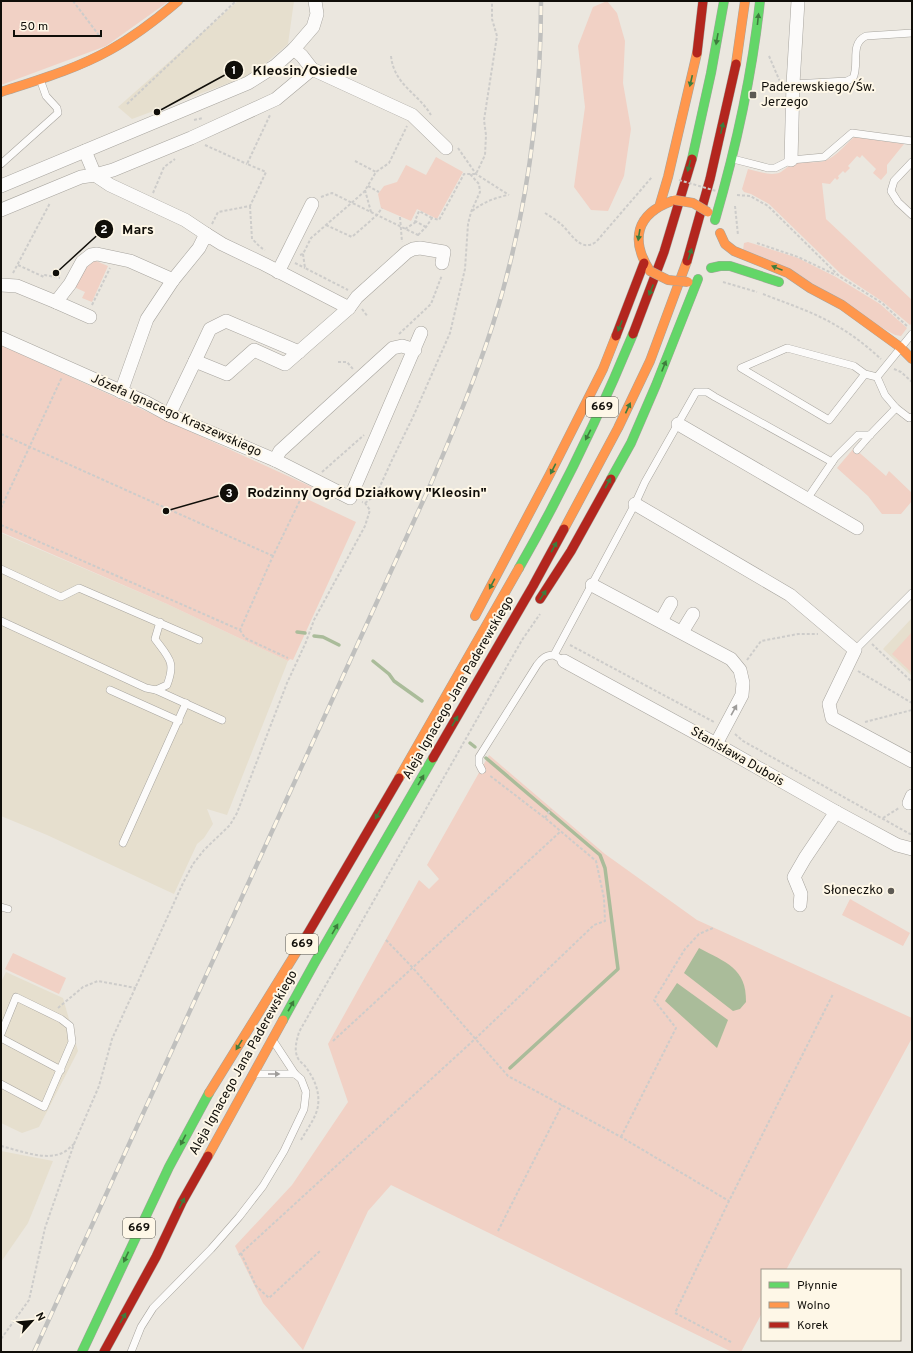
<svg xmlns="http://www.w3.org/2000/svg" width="913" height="1353" viewBox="0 0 913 1353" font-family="Overpass,sans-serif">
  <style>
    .built { fill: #e6dfce }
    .green { fill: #f1d1c5 }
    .water { fill: #aabc9a }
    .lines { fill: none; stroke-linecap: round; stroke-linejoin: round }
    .stream { stroke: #aabc9a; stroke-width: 3.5 }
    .lane-casing { stroke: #a7a49e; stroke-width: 8 }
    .street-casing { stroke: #a7a49e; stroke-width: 14 }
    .fast-casing { stroke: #a7a49e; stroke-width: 10 }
    .slow-casing { stroke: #a7a49e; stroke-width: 10 }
    .jam-casing { stroke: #a7a49e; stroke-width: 10 }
    .path { stroke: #cdccca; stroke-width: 2; stroke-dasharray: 3 2; stroke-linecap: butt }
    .lane { stroke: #fcfbfa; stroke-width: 7 }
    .street { stroke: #fcfbfa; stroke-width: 13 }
    .fast { stroke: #63d668; stroke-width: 9 }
    .slow { stroke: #ff974d; stroke-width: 9 }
    .jam { stroke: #b3261e; stroke-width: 9 }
    .rail-casing { stroke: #c0c0be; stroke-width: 4.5 }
    .rail { stroke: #fef7e7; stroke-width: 3; stroke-dasharray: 9; stroke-linecap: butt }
    .slow-bridge-casing { stroke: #a7a49e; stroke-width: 10; stroke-linecap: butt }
    .path-bridge { stroke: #cdccca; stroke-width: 2; stroke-dasharray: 3 2; stroke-linecap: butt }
    .slow-bridge { stroke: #ff974d; stroke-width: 9 }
    .oneway { fill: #3e7c3d }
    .oneway2 { fill: #9e9c9a }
    .poi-dot { fill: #5d5a54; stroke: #fef7e7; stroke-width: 1.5 }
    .labels { text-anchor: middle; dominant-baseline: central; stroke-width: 4; stroke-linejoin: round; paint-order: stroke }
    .shield { fill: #fef7e7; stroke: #57544c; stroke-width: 1 }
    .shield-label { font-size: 12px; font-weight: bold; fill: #100e09 }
    .poi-label { font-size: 13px; fill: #100e09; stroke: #fef7e7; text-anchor: start }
    .street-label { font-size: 13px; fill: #100e09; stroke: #fef7e7 }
    .leader { fill: none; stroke: #100e09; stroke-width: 1.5 }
    .callout-dot { fill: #100e09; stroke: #fef7e7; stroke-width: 1.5 }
    .mark-label { font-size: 12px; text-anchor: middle; font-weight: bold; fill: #fff }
    .callout-label { font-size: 14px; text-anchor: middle; font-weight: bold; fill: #100e09; stroke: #fef7e7; stroke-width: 4; stroke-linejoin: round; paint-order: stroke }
  </style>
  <rect width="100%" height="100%" fill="#ebe7df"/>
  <g class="built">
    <path d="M238 1H294L288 44 253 74 132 119 118 107Z"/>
    <path d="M1 533 167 604 288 661 227 815 207 809 213 824 204 838 197 844 174 894 47 835 1 816Z"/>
    <path d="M912 618V676L883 649Z"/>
    <path d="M6 972 63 998 78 1051 39 1127 22 1133 1 1123V982Z"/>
    <path d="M1 1151 53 1161 28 1223 1 1262Z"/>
  </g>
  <g class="green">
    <path d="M1 1H169L106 46 1 85Z"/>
    <path d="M607 1 617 13 625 41 623 83 631 129 624 176 608 211 591 210 574 187 585 107 578 46 593 7Z"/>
    <path d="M854 137 904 144 887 165V173L881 180 873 173 876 169 862 155 860 158 857 156 848 166 850 168 845 173 843 171 838 176 839 178 837 180 835 178 830 184 822 183 826 219 912 300V323L910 325 883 302 841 274 769 204 751 194 744 192 742 189 748 169C758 171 771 177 781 172 785 169 789 165 794 164 802 161 811 163 819 162 833 161 844 146 854 137Z"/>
    <path d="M436 157 463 172 437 219 417 209 411 221 381 208 378 194 384 186 397 182 406 165 426 175Z"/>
    <path d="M748 242 798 258 836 277 880 304 907 328 901 336 895 335 743 250 744 243Z"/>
    <path d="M96 261 108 266 92 302 82 298 85 292 74 287 85 265Z"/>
    <path d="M1 345 312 487 307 499 356 522 293 660 290 659 288 661 167 604 1 532Z"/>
    <path d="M854 448 886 476 889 471 912 493V501L901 514H882L868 496 837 468Z"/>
    <path d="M912 632V673L892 654Z"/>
    <path d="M489 755 605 854 697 920 912 1018V1038L786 1270H762V1313L741 1352H732L391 1185 368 1211 303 1350 263 1303 235 1246 292 1185 348 1102 328 1044 419 880 429 889 439 879 427 865Z"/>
    <path d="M850 899 910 933 903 946 842 915Z"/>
    <path d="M13 953 66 978 59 994 5 969Z"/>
  </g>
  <g class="water">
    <path d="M699 948C725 962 747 968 746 1002L740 1009 733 1011 684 973Z"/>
    <path d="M677 983 728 1020 717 1048 665 1001Z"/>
  </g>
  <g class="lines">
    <g class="stream">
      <path d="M297 632 305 633"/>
      <path d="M314 636 323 637 339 645"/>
      <path d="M373 661 389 674 394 681 422 701"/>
      <path d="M470 743 475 747"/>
      <path d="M486 758 600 855 605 868 618 969 510 1068"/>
    </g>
    <g class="lane-casing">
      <g id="lane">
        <path d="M793 84 847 81 853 78C860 64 849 44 866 36L912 33"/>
        <path d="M733 159 768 168H775L791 160 824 157 852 133 912 141"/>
        <path d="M912 162 894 181 891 191 898 202 912 215"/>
        <path d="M1 164 58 113 57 108 46 96 40 79"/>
        <path d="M912 334 877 377 885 395 896 408 909 418 912 417"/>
        <path d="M865 374 829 420 741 368 787 348 854 366 865 374 877 377"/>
        <path d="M857 450 870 435 896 408"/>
        <path d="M807 499 835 458 858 435H870"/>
        <path d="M1 569 61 597 79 588 199 640"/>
        <path d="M1 621 146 688 156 690 167 685C176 662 169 658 155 639L160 622"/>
        <path d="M855 650 912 593"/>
        <path d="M564 661 554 655 635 504 645 482 696 392H707L715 397 832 462"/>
        <path d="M110 690 179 721"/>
        <path d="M156 690 222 720"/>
        <path d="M482 770 479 764V757L537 665C542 658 546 655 554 655"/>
        <path d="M123 843 186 703"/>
        <path d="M1 907 8 909"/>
        <path d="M1 1034 16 997 61 1019 70 1026 72 1042 44 1107 1 1084"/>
        <path d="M1 1038 61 1070"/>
        <path d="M255 1074H295"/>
        <path d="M131 1352 141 1327 153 1308 211 1249 239 1217 263 1186 284 1151 304 1109 306 1092 301 1079 295 1074 274 1042"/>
      </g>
    </g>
    <g class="street-casing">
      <g id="street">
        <path d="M312 69 412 115 446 148"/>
        <path d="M85 151 95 175 110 185 185 220 206 234"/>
        <path d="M791 160 793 84 798 1"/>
        <path d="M1 186 248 83 275 66 294 49 313 27 317 14 315 1"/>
        <path d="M1 210 81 177 95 175 113 170 191 138 276 99 312 69 302 56 294 49"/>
        <path d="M278 272 312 204"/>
        <path d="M1 285 17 286 56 302 70 284 82 262 91 255 97 254 130 261 173 280"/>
        <path d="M56 302 90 317"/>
        <path d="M1 338 145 402 169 415 275 460 350 498 421 333"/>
        <path d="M195 361 210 329 226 321 299 352"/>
        <path d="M121 392 147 319 173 280 199 248 206 234 222 244 264 264 349 308 357 297 407 252 413 249 420 248 444 252 442 263"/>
        <path d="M169 415 195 361 227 374 254 350 285 364 349 308"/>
        <path d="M678 424 857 528"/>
        <path d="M275 460 280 451 393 348 402 346 415 350"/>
        <path d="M635 504 790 595 855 650 829 704 832 718 912 761"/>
        <path d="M592 585 731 659 740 670 743 683 742 695 716 744"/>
        <path d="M661 621 671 603"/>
        <path d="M682 632 693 614"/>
        <path d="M564 661 716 744 836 812 897 845 912 849"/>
        <path d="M909 803 912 796"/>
        <path d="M800 905 801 894 794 877 805 858 836 812"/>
      </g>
    </g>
    <g class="fast-casing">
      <g id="fast">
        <path d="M692 159 711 73 724 1"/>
        <path d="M715 220C736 148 752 76 760 1"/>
        <path d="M711 268 720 266H730L779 282"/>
        <path d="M611 479 631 443 656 385 698 279"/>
        <path d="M519 568C562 493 600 414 633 334"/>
        <path d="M283 1020 315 962 433 758"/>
        <path d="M82 1352 169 1167 209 1093"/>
      </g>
    </g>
    <g class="slow-casing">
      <g id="slow">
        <path d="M736 64 745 1"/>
        <path d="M1 92C38 80 76 69 110 50 135 36 157 19 178 1"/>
        <path d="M660 204 668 177 697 53"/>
        <path d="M720 233 725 244 734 251 788 273 810 288 842 305 900 347 912 359"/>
        <path d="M650 271C630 240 636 214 672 201"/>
        <path d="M564 529 618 428 650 361 687 261"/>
        <path d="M475 616 550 474 603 369 616 336"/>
        <path d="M399 778 519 568"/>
        <path d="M209 1093 307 935"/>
        <path d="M208 1156 283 1020"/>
      </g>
    </g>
    <g class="jam-casing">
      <g id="jam">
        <path d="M697 53 703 1"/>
        <path d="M687 261 710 179 736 64"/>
        <path d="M633 334 664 252 692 159"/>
        <path d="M616 336 644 263"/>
        <path d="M540 599 571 551 611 479"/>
        <path d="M433 758 533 586 564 529"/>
        <path d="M307 935 399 778"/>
        <path d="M104 1352 156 1257 182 1202 208 1156"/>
      </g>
    </g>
    <g class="path">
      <path d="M73 1 101 38"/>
      <path d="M391 56C394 85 418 93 431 115"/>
      <path d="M769 56 781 84"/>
      <path d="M763 84H780"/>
      <path d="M127 104 236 1"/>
      <path d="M194 120 203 118"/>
      <path d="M205 145 247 164"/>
      <path d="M458 148 476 174 509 195"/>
      <path d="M355 161 376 172"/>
      <path d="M368 186 379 192"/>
      <path d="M365 190 371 212"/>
      <path d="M153 193 164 167 175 159"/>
      <path d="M737 195 750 196 768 206 839 276 882 303 908 327"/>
      <path d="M321 197 332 193 377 215 382 208"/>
      <path d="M250 206 252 239C257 243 259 247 265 250"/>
      <path d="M735 206 738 235"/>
      <path d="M472 211C484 202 494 198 508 195"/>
      <path d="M545 213C551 217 558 221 563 226 573 236 581 252 596 242L652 177"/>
      <path d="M400 217 402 242"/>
      <path d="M212 224 218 212 250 206 266 172 247 164 270 115"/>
      <path d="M326 225 352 237 377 215 418 235H417"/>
      <path d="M426 227 415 221 419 211 432 218"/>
      <path d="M405 229 416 222"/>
      <path d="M418 235 426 227 432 218 439 220 464 174H476L485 155 486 135 484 120 497 36 492 19V1"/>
      <path d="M757 243 798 257 836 275"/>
      <path d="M303 254 305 268 348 290"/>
      <path d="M300 255 303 254 311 238 364 192 376 172 389 163 407 126"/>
      <path d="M295 263 305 268"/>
      <path d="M18 265 44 277 45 275 60 278"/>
      <path d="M13 273 50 203"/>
      <path d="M723 282 757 292"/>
      <path d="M763 294C788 304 814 312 837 326 853 335 868 347 881 359"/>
      <path d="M92 305 110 268"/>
      <path d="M362 309 368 317"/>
      <path d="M399 334 431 304 442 275"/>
      <path d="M338 362H347L353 369"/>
      <path d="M894 369 901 372 912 382"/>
      <path d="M1 434 273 556"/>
      <path d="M322 472 364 435"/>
      <path d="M365 503 376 495 392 460 413 417 450 333 465 269 468 224 471 212 480 192 479 184 470 174"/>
      <path d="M1 508 62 377"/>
      <path d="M1 525 240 630 273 556 306 488"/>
      <path d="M240 630 245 638 288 658"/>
      <path d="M872 644 912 682"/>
      <path d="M570 645 714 722"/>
      <path d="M747 660 761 641 798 634H818"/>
      <path d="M858 671 912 703"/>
      <path d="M865 722 912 710"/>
      <path d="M735 734 743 741 910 834 912 833"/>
      <path d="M545 818 551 809"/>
      <path d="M883 818 899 808"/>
      <path d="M386 940 413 968 508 1076 621 1137 729 1201"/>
      <path d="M58 1008 83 987 98 981 136 988"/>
      <path d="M333 1041 561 831"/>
      <path d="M621 1137 676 1028 654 1000 685 949 699 934 713 928"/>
      <path d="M301 1140C307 1129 316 1118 318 1106 320 1091 314 1078 305 1066 302 1063 298 1060 297 1056 294 1048 297 1040 299 1032L522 640 540 614"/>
      <path d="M74 1144 99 1086 112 1039 183 883 193 864 204 850 230 825 237 813 287 683 306 642 314 620 365 526 370 510 365 503 362 502"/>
      <path d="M1 1146C18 1150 47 1162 64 1152 67 1151 70 1147 74 1144L45 1228 29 1300 1 1339"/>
      <path d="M498 1231 562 1105"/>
      <path d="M241 1253 256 1286 269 1298 320 1251"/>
      <path d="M239 1255 475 1039 594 925 605 921 604 898 596 861 545 818 489 775"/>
      <path d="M731 1342 675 1313 729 1201 833 994"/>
    </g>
    <use href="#lane" class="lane"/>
    <use href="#street" class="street"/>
    <use href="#fast" class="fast"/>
    <use href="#slow" class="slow"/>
    <use href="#jam" class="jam"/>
    <g class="rail-casing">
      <path id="rail" d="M34 1352 429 488C452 434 475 380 493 324 526 219 541 110 541 1"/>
    </g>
    <use href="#rail" class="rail"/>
    <g class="slow-bridge-casing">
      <g id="slow-bridge">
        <path d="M675 200 693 203 708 212"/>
        <path d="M650 271 668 280 688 282"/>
      </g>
    </g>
    <path class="path-bridge" d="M679 180 716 191"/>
    <use href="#slow-bridge" class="slow-bridge"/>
  </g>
  <defs><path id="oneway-solid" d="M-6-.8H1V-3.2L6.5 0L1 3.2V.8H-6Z"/></defs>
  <g class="oneway">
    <use href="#oneway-solid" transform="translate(758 19) rotate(-84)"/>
    <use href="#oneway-solid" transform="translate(717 39) rotate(100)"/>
    <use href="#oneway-solid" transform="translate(691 81) rotate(103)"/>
    <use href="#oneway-solid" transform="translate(722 128) rotate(-77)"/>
    <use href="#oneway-solid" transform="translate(689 166) rotate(104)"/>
    <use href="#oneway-solid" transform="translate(639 235) rotate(99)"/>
    <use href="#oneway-solid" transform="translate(690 254) rotate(-72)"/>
    <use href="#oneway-solid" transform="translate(777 268) rotate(-158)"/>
    <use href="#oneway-solid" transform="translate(651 290) rotate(112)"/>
    <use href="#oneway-solid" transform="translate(620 326) rotate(111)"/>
    <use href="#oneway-solid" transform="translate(664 366) rotate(-68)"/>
    <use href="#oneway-solid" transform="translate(628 408) rotate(-65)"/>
    <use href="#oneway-solid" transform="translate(588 435) rotate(117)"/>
    <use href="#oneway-solid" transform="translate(553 469) rotate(117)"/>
    <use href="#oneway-solid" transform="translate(608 483) rotate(-61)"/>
    <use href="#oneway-solid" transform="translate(554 547) rotate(-61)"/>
    <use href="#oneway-solid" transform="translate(492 584) rotate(118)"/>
    <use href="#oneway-solid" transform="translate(543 595) rotate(-57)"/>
    <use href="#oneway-solid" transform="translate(455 721) rotate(-60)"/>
    <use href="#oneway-solid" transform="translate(421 780) rotate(-60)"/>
    <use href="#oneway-solid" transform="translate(378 814) rotate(120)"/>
    <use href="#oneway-solid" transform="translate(335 929) rotate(-60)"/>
    <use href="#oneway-solid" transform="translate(291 1006) rotate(-61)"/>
    <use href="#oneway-solid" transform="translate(239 1045) rotate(122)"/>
    <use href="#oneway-solid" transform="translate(183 1140) rotate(118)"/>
    <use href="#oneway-solid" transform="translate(182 1203) rotate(-63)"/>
    <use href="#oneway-solid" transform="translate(126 1257) rotate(115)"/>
    <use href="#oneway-solid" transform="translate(123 1318) rotate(-60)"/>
  </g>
  <g class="oneway2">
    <use href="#oneway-solid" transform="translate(734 710) rotate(-61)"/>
    <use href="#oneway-solid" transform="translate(274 1074)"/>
  </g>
  <g class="poi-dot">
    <rect x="749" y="91" width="8" height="8" rx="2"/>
    <circle cx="891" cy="891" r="4"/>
  </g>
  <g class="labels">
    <g class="shield">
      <rect x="586" y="397" width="32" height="20" rx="3"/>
      <rect x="286" y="934" width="32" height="20" rx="3"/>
      <rect x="123" y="1218" width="32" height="20" rx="3"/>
    </g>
    <g class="shield-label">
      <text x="602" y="407">669</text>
      <text x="302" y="944">669</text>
      <text x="139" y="1228">669</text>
    </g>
    <g class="poi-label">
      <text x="761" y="88">Paderewskiego/Św.<tspan x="761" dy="15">Jerzego</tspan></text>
      <text x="883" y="891" text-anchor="end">Słoneczko</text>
    </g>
    <g class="street-label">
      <text transform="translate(176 416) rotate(24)">Józefa Ignacego Kraszewskiego</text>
      <text transform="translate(459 688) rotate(-60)">Aleja Ignacego Jana Paderewskiego</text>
      <text transform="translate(737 757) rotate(30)">Stanisława Dubois</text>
      <text transform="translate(244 1063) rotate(-61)">Aleja Ignacego Jana Paderewskiego</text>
    </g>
  </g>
  <path class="leader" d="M157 112L234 70M56 273L104 229M166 511L229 493"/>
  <g class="callout-dot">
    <circle cx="157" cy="112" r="4"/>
    <circle cx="56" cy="273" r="4"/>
    <circle cx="166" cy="511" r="4"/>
    <circle cx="234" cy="70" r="10"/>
    <circle cx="104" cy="229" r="10"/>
    <circle cx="229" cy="493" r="10"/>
  </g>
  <g class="mark-label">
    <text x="234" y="74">1</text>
    <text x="104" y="233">2</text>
    <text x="229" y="497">3</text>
  </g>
  <g class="callout-label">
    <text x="305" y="75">Kleosin/Osiedle</text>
    <text x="138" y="234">Mars</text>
    <text x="367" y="497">Rodzinny Ogród Działkowy "Kleosin"</text>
  </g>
  <rect width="913" height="1353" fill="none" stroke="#100e09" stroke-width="4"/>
  <rect x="761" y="1269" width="140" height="72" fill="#fef7e7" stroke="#9f9a8e"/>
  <rect x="769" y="1282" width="20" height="6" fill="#63d668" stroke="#9f9a8e"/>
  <text x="797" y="1289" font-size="12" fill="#100e09">Płynnie</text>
  <rect x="769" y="1302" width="20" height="6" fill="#ff974d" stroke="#9f9a8e"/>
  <text x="797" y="1309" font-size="12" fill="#100e09">Wolno</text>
  <rect x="769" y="1322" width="20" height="6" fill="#b3261e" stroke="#9f9a8e"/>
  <text x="797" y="1329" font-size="12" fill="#100e09">Korek</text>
  <g transform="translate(32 1321) rotate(63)" stroke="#fef7e7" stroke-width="3" paint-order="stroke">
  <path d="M0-3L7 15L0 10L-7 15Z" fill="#100e09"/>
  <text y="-6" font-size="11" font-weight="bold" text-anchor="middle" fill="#100e09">N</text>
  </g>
  <path d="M14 30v6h87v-6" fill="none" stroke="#100e09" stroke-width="2"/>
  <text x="20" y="30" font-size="12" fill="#100e09" stroke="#fef7e7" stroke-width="3" paint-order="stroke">50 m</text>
</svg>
